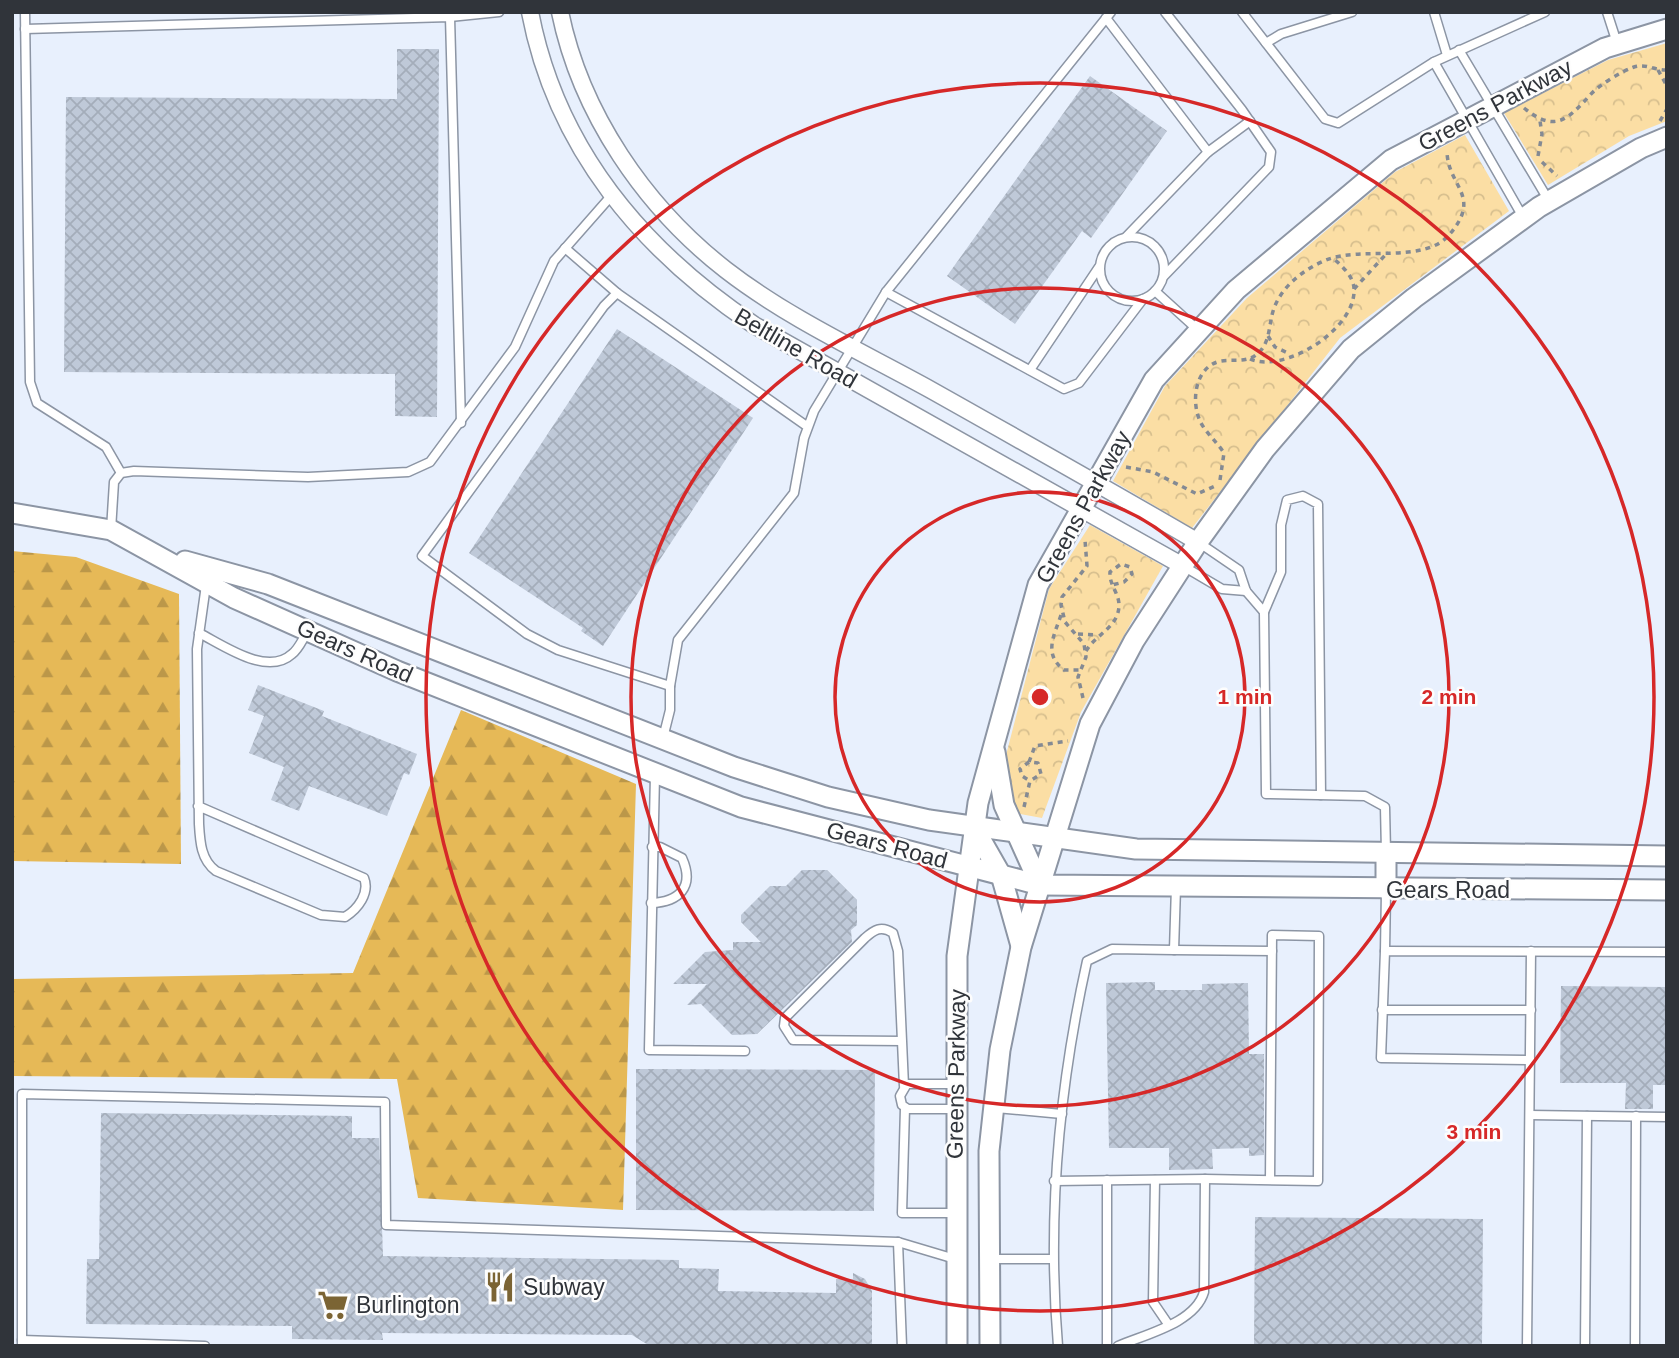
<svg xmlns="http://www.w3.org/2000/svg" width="1679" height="1358" viewBox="0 0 1679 1358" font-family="Arial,sans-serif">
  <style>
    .forest { fill: url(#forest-firs) }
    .park { fill: url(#park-crowns) }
    .building { fill: url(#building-cross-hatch) }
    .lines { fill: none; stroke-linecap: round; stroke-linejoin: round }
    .service-casing { stroke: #8c95a4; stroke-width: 11 }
    .minor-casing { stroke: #8c95a4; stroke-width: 19 }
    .tertiary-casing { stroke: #8c95a4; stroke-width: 23 }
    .path { stroke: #848a93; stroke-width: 3.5; stroke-dasharray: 5 5; stroke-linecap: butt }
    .service { stroke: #fff; stroke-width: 8 }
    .minor { stroke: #fff; stroke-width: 16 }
    .tertiary { stroke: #fff; stroke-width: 19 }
    .ring { fill: none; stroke: #d62828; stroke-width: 3.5 }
    .labels { text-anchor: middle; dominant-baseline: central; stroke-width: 5; stroke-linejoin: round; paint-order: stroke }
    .street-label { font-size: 23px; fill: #30343a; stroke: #fdfdfd }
    .poi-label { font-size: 23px; fill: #30343a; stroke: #fdfdfd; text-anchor: start }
    .centre { fill: #d62828; stroke: #fdfdfd; stroke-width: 3.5 }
    .ring-label { font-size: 21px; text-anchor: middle; font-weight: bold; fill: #d62828; stroke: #fdfdfd; stroke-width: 5; stroke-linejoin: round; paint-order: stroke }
  </style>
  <defs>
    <pattern id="forest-firs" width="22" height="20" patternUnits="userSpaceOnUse" patternTransform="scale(1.75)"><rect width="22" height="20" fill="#e6b957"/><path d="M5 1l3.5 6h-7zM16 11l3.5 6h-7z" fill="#bb9749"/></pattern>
    <pattern id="park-crowns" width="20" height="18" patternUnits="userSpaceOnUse" patternTransform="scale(1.75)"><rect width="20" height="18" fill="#fbdea4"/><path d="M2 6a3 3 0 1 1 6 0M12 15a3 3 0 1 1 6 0" fill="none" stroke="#d7bf8e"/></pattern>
    <pattern id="building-cross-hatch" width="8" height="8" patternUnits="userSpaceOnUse" patternTransform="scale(1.75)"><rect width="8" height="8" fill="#bfc9d8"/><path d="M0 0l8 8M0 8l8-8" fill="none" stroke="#a4adba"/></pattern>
  </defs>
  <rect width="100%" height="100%" fill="#e8f0fd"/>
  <g class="forest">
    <path d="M12 551 76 557 179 594 181 864 12 861Z"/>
    <path d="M461 710 636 784 623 1210 418 1198 397 1079 12 1076V979L353 973Z"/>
  </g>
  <g class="park">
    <path d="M1667 43V121L1629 136 1548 185 1504 113 1608 60Z"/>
    <path d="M1465 135 1509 211 1340 338 1192 528 1113 481 1165 386 1247 298 1395 172Z"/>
    <path d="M1090 525 1163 566 1081 712 1042 818 1015 813 1005 759 1049 589Z"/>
  </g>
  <g class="building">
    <path d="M397 49H439L437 417 395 416V374L64 372 66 97 397 99Z"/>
    <path d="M1090 76 1167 131 1091 238 1082 231 1015 324 947 276Z"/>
    <path d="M617 329 753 418 603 646 581 631 583 628 469 553Z"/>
    <path d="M258 685 324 711 322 716 417 754 409 775 404 773 387 816 309 786 299 811 271 800 284 767 249 753 264 716 248 710Z"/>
    <path d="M802 870H827L857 900V925L851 930 852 942 757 1034 732 1035 701 1004 687 1005 707 984H673L705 952 733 950V942H761L741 922V915L770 886H786Z"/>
    <path d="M1155 982V990H1202V984L1248 983 1249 1054H1264V1155L1249 1156V1148L1212 1149 1213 1169 1169 1170V1148H1109L1106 983Z"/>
    <path d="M1561 986 1667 987V1085H1653V1109H1625L1626 1083H1560Z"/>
    <path d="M636 1069 875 1070 874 1211 636 1210Z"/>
    <path d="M101 1113 352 1116V1138H379L383 1256 679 1260V1268L719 1269 718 1291 836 1293V1279H853V1273L865 1279 872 1291V1346H650L632 1335 382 1333 383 1340 292 1339V1326L86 1324 87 1259H99Z"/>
    <path d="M1255 1217 1483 1219 1482 1346H1254Z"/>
  </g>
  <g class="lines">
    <g class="service-casing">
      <g id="service">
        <path d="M25 12 30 382 37 403 106 447 121 473"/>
        <path d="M1242 12 1325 119 1338 123 1434 62 1545 12"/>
        <path d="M1434 12 1447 55"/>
        <path d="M1607 12 1617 43"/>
        <path d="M450 14V17L499 12"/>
        <path d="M1106 18 1208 152"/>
        <path d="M25 29 450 17 461 423"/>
        <path d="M1266 43 1281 34 1352 12"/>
        <path d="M1459 50 1549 201"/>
        <path d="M1434 62 1523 217"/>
        <circle cx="1132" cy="269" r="32"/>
        <path d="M1126 237 1208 152 1250 121"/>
        <path d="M565 248 617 293"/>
        <path d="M1164 276 1269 167 1271 152 1242 110 1165 12"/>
        <path d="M1155 291 1199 331"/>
        <path d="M886 292 1064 389 1079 383 1143 299"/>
        <path d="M1030 370 1099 267"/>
        <path d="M808 427 617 293 604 306 422 556 527 634 558 650 670 686 678 640 794 493 804 438 814 411 886 292 1111 12"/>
        <path d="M111 530 114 482 121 473 134 471 308 477 408 472 430 462 515 347 554 261 612 195"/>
        <path d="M1198 542 1239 570 1246 591 1264 612 1266 794 1365 796 1385 807 1386 852"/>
        <path d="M1183 566 1222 589 1246 591"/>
        <path d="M1264 612 1281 572V525L1287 500 1303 496 1318 504 1321 795"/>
        <path d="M199 633C223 645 267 677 292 654 299 649 303 638 308 631"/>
        <path d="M663 738 670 710V686"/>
        <path d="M655 775 649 1050 745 1051"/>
        <path d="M198 806 364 878C370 893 358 909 345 917L321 915 216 871C201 860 200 842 199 824L197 649 206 585"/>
        <path d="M651 903C679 902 695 887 682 858L660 847H652"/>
        <path d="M1174 950 1272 951"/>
        <path d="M1385 951 1386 891"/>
        <path d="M1382 1010H1531"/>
        <path d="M902 1041 793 1040 784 1026 785 1018 865 938C874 930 881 925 893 933L898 951 904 1086"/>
        <path d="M1530 1060 1381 1058 1385 951 1667 952"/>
        <path d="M905 1108 902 1213H958"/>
        <path d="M996 1108 1062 1114"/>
        <path d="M956 1109H908L902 1105 900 1096 907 1084H957"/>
        <path d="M1530 1115 1667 1117"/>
        <path d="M1205 1179 1318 1181 1319 936 1272 935 1270 1180"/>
        <path d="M1107 1180V1346"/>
        <path d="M1155 1180 1153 1302 1168 1324"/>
        <path d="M1054 1181 1205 1179 1204 1292C1195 1323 1146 1334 1118 1346"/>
        <path d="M898 1242 902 1346"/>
        <path d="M990 1259H1053"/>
        <path d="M22 1340 205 1346"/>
        <path d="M22 1346V1094L385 1102 386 1225 898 1242 955 1259"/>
        <path d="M1058 1346C1047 1217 1059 1087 1087 961L1112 949 1174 950 1176 887"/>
        <path d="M1527 1346 1531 951"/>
        <path d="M1585 1346 1587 1116"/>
        <path d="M1635 1346 1636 1116"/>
      </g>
    </g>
    <g class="minor-casing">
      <g id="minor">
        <path d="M530 12C556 148 642 250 754 325L1183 566"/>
        <path d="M560 12C581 114 645 207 726 270 788 318 862 352 931 390 1020 440 1109 490 1198 542"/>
      </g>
    </g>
    <g class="tertiary-casing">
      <g id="tertiary">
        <path d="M12 513 111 530 234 598 397 671 741 807 1040 885 1667 890"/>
        <path d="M185 561 268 584 734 767 828 797 929 820 1136 849 1667 856"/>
        <path d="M995 752 1004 805 1040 885"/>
        <path d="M973 826 1001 875 1021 946"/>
        <path d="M1386 889V852"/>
        <path d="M957 1346V956L978 803 1038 585 1154 380 1236 290 1391 160 1605 48 1667 29"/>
        <path d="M990 1346 989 1151 1000 1050 1021 947 1090 724 1134 641 1198 542 1265 449 1351 349 1414 298 1539 207 1641 148 1667 137"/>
      </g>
    </g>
    <g class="path">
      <path d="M1658 70 1667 86"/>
      <path d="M1524 108C1556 134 1568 119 1592 93 1601 84 1622 71 1634 67 1646 63 1656 71 1667 70"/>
      <path d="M1660 121 1667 109"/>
      <path d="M1538 156 1542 134 1540 121"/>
      <path d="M1542 162 1557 176"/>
      <path d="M1354 289 1388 252"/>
      <path d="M1268 336 1275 347 1290 354"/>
      <path d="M1250 359C1284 374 1357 329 1354 288 1353 276 1342 266 1333 258"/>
      <path d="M1126 467 1153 472 1197 494 1215 486"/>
      <path d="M1220 480 1224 453C1217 442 1207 434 1201 423 1190 402 1195 366 1221 361 1234 359 1247 363 1257 354 1269 345 1269 328 1272 315 1278 289 1302 270 1326 260 1362 246 1424 264 1449 235 1483 196 1448 187 1447 152"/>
      <path d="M1061 615C1054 636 1043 654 1064 670H1081"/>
      <path d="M1078 634 1098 635"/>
      <path d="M1086 651C1096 634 1119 627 1119 605 1119 593 1109 585 1110 572L1121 564 1130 567 1132 574 1124 582 1112 585"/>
      <path d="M1083 698 1078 677 1086 657 1084 644 1065 622 1061 605 1062 597 1087 566 1085 540"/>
      <path d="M1029 762 1035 746 1068 741"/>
      <path d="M1024 807 1030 781 1041 774 1038 763 1029 762 1020 769 1022 776 1030 781"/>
    </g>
    <use href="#service" class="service"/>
    <use href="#minor" class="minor"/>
    <use href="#tertiary" class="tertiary"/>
  </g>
  <g class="ring">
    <circle cx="1040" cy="697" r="205"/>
    <circle cx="1040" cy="697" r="409"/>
    <circle cx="1040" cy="697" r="614"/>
  </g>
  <defs>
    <g id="restaurant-bare" transform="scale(2.415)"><path d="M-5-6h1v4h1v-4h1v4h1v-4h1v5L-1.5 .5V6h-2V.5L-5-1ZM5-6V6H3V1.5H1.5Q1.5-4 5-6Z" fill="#7b6434" stroke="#fdfdfd" stroke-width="2.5" paint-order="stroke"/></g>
    <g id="supermarket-bare" transform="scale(2.415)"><path d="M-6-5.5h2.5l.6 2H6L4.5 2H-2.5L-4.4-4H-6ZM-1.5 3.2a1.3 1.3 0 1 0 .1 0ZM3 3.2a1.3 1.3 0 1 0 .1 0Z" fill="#7b6434" stroke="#fdfdfd" stroke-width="2.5" paint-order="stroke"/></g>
  </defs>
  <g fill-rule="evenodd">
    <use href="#restaurant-bare" x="500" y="1287"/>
    <use href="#supermarket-bare" x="333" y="1305"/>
  </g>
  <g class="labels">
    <g class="street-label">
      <text transform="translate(1495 105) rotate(-28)">Greens Parkway</text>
      <text transform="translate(796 348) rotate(30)">Beltline Road</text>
      <text transform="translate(1083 507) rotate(-61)">Greens Parkway</text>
      <text transform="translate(355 651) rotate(24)">Gears Road</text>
      <text transform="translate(887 845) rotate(15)">Gears Road</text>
      <text x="1448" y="890">Gears Road</text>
      <text transform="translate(956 1074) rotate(-89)">Greens Parkway</text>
    </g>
    <g class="poi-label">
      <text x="523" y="1287">Subway</text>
      <text x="356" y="1305">Burlington</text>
    </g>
  </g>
  <circle cx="1040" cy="697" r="10" class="centre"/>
  <g class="ring-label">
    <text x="1245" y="704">1 min</text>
    <text x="1449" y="704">2 min</text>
    <text x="1474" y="1139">3 min</text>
  </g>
  <rect width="1679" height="1358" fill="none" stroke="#30343a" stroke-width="28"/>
</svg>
